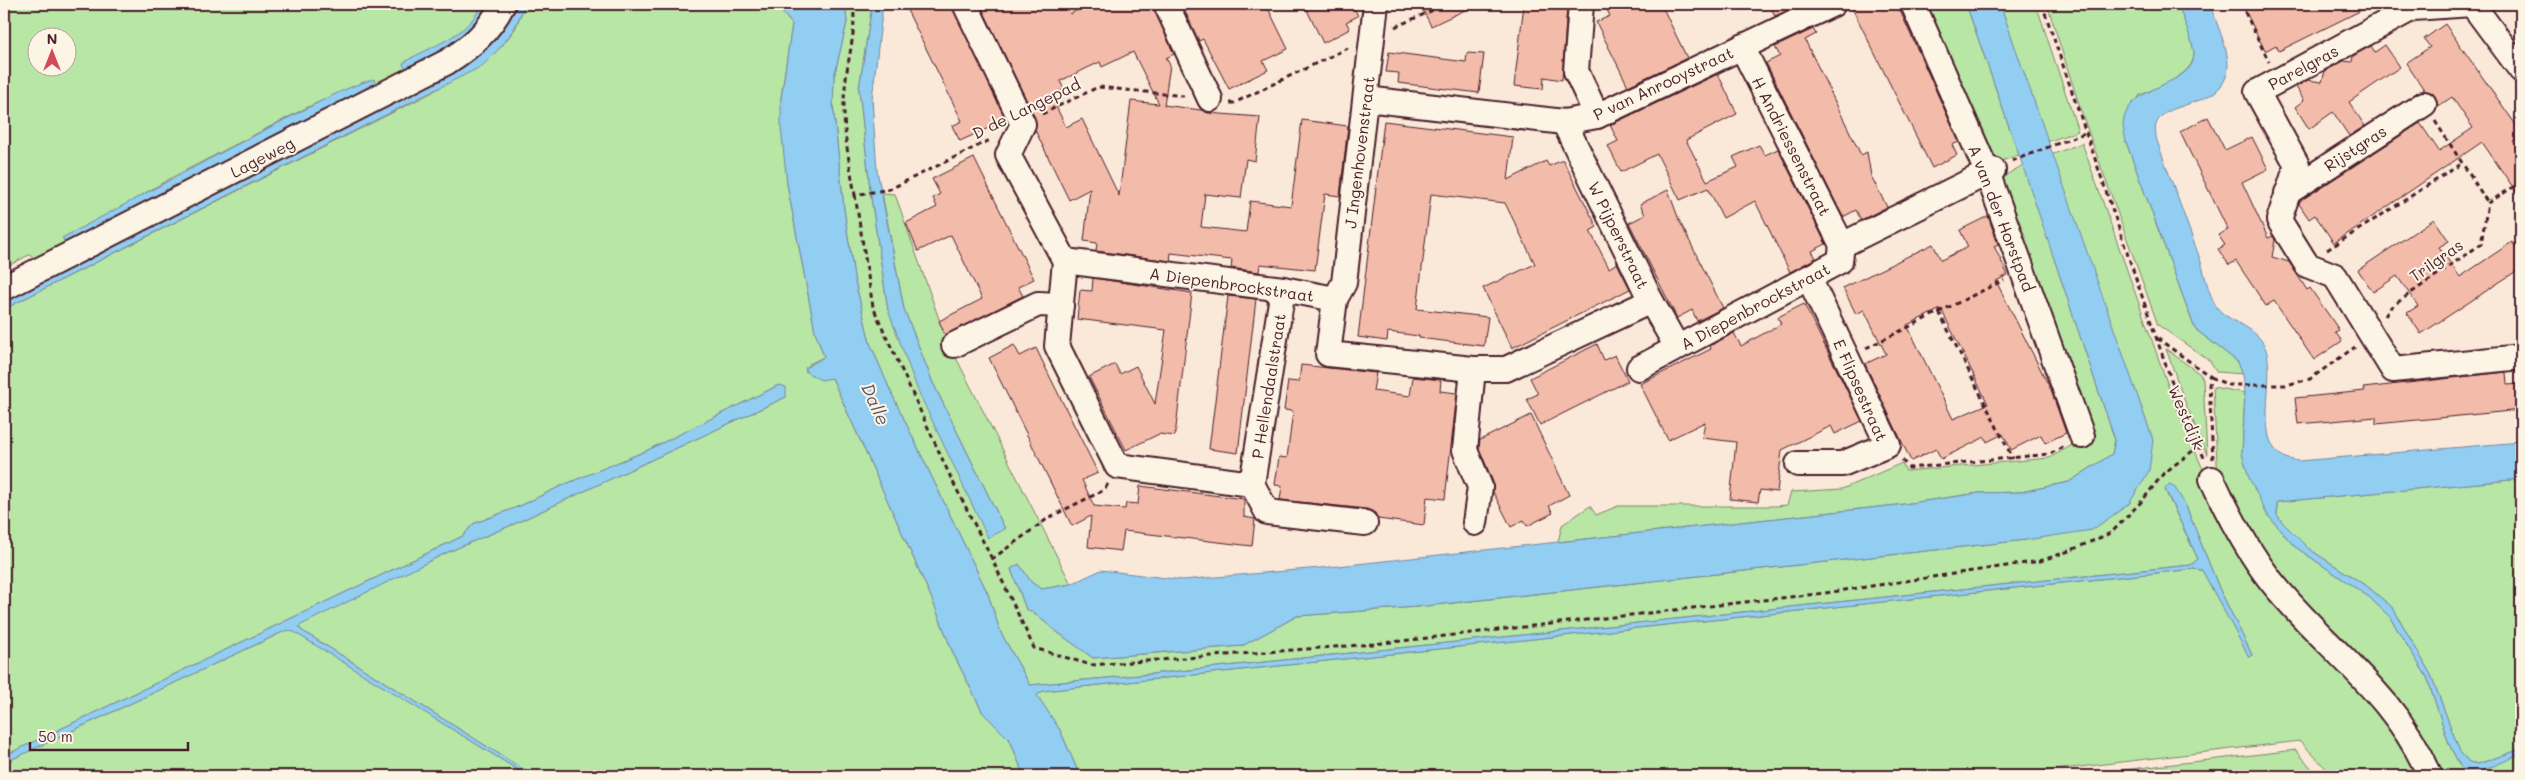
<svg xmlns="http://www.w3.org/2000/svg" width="2525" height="780" viewBox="0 0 2525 780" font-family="Mali,sans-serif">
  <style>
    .green { fill: #b7e6a5; stroke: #808268; fill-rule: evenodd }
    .water { fill: #92cef2; stroke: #7588a2 }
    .building { fill: #f3bba9; stroke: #4a1f2b; fill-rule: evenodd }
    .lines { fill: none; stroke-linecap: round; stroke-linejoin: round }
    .minor-casing { stroke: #4a1f2b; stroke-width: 28 }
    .path { stroke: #4a1f2b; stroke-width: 3; stroke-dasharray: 5 4; stroke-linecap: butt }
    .minor { stroke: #fcf5e5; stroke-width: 24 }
    .labels { text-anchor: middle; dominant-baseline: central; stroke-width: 4; stroke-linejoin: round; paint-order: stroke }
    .street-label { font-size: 16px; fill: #4a1f2b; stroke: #fcf5e5 }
    .water-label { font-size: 18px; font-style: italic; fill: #605467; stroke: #fcf5e5 }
  </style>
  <rect width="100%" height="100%" fill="#fae9d9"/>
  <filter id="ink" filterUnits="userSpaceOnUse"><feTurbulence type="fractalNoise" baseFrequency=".02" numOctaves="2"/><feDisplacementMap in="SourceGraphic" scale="10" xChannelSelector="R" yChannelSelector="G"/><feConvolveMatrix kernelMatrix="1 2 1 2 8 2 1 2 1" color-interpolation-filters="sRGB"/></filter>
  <g filter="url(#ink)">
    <g class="green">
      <path d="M4 4H482C470 32 439 47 411 58 419 57 428 57 435 54 458 48 479 24 489 4H497L476 35 43 263 29 255 4 268ZM38 38H68V68H38ZM364 82 63 241 171 178 308 107Z"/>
      <path d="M525 4H775L792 24 781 98 787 184 815 331 824 357 809 364 832 378 932 599 953 653 983 713 1010 740 1024 776H534L301 630 299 627 304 622 448 552 514 524 786 397 779 385 648 450 561 486 520 506 473 524 463 536 4 756V309L431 93 501 47 515 29Z"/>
      <path d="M845 4H870L871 12 859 89 871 197 888 310 1005 529 933 383 904 309 882 193 895 194 945 336 1071 584 1042 589 1032 583 1019 564 1011 569 1026 609 1033 612 1053 629 1093 658 1242 646 1297 616 1417 607 2026 540 2153 440 2051 155 2082 143 2171 394 2213 493 2356 675 2425 776H2333L2300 741 2003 776H1080L1060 730 1036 695 1042 691 2194 569 2202 570 2249 656 2252 655 2219 588 2186 506 2165 490 2198 559 2191 565 1151 674 1030 685 1000 631 988 594 890 390 870 343 854 277 844 209 833 105 834 77 847 22Z"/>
      <path d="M1917 4H1966L2019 155 1996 163Z"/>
      <path d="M2000 4H2036L2078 131 2047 142Z"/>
      <path d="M2047 4H2178C2182 15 2195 45 2194 56 2191 77 2156 87 2139 96L2126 142 2195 329 2238 362 2243 374 2217 372 2210 361 2158 325 2083 117Z"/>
      <path d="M2023 165 2115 440 2112 454 2069 482 2021 492 1979 493 1897 505 1558 542 1562 525 1590 506 1596 515 1618 506H1777L1787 505 1791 492 1842 489 1902 463 1906 471 2049 458 2087 437 1996 181Z"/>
      <path d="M2166 349 2200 374 2203 379 2207 455 2185 402Z"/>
      <path d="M2213 387 2245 393 2242 454 2267 514 2294 546 2369 597 2389 616 2427 677 2449 744 2460 766 2469 775 2521 753V776H2435L2274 577 2218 482Z"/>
      <path d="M2521 479V749L2478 764 2469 762 2460 752 2431 675 2393 608 2368 587 2309 549 2282 522 2277 515V502Z"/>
      <path d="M287 630 294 631 528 776H4V763Z"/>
      <path d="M2296 750 2318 776H2069Z"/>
    </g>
    <g class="water">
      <path d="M482 4H489C472 37 441 51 409 69L404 67 403 63C431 45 467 38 482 4Z"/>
      <path d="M517 4H525C514 33 505 44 482 66L4 309V302L460 69C486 51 506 33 517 4Z"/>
      <path d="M775 4H845L847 22 834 77 833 105 844 209 854 277 870 343 890 390 988 594 1000 631 1030 685 1151 674 2191 565 2198 559 2165 489 2169 484 2174 486 2186 506 2219 588 2252 655 2249 657 2202 570 2194 569 1043 691 1037 695 1060 730 1080 776H1024L1010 740 983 713 953 653 932 599 832 378 821 380 806 372 805 368 824 357 815 331 787 184 781 127V98L792 24Z"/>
      <path d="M870 4H883L872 99 877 170 904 309 933 383 1005 529 988 538 918 391 888 310 871 197 859 89 871 12Z"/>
      <path d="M1966 4H2000L2153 440 2149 471 2129 504 2092 530 2026 540 1416 607 1297 616 1242 646 1093 658 1053 629 1033 612 1026 609 1011 569 1019 564 1032 583 1042 589 1071 584 1101 570 1182 580 1320 568 1897 505 1979 493 2021 492 2069 482 2112 454 2115 440 2019 155Z"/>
      <path d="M2178 4H2210C2215 20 2229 50 2228 66 2226 109 2168 99 2157 122 2154 128 2156 135 2157 141 2171 180 2186 220 2200 259 2205 274 2208 293 2216 306 2227 323 2255 324 2265 347 2279 381 2245 457 2299 461L2521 442V479L2277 502V515L2282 522 2309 549 2368 587 2393 608 2431 675 2460 752 2469 762 2478 764 2521 749V754L2473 775H2469L2460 766 2449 744 2427 677 2389 616 2369 597 2294 546 2267 514 2249 478 2242 454 2245 393 2243 374 2238 362 2195 329 2126 142C2125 136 2123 129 2123 123 2128 83 2193 87 2194 55 2195 46 2181 14 2178 4Z"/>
      <path d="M374 79 376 85 66 242 62 238C136 199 209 158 284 120 313 106 342 88 374 79Z"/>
      <path d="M779 385 786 387V397L514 524 448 552 299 626 301 630 534 776H528L294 632 287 630 4 763V756L463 536 473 524 520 506 561 486 648 450Z"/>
    </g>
    <g class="building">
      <path d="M904 4H951L1006 120 960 141 952 126 962 121Z"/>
      <path d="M980 4H1065L1070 14 1090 4H1140L1142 9 1152 4 1174 54 1166 58 1170 65 1164 105 1201 110 1208 113 1260 117 1255 161 1246 159 1241 198 1205 194 1201 227 1246 232 1250 201 1291 206 1302 120 1348 126 1340 196 1325 194 1315 270 1260 264 1259 272 1231 268 1232 260 1171 253 1170 261 1096 251 1097 243 1084 241 1090 189 1069 200 1035 130V118ZM1133 52 1159 104 1131 101 1119 196 1082 119 1066 127 1051 96 1064 89 1060 81 1100 62 1102 67Z"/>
      <path d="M1195 4H1266L1288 49 1263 61 1268 70 1229 89 1203 39 1199 41 1184 9Z"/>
      <path d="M1304 4H1352L1358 16 1346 22 1350 29 1323 43Z"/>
      <path d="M1420 4H1478L1431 26Z"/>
      <path d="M1524 4 1567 5 1562 80 1544 77 1543 89 1514 86Z"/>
      <path d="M1619 4H1661L1687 58 1628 86 1596 22 1610 16 1607 10Z"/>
      <path d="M1769 4H1801L1775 16Z"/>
      <path d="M1850 4H1897L1959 142 1952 145 1957 155 1932 168Z"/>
      <path d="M2242 4H2374L2279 51 2276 45 2265 51Z"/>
      <path d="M2445 24 2521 132V135L2513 141 2521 152V199L2482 142 2334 243 2315 215 2309 219 2299 204 2300 201 2420 123 2439 151 2473 128 2452 97 2437 107 2435 96 2425 91 2406 63 2430 47 2424 39Z"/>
      <path d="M1813 29 1816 34 1805 40 1861 155 1867 152 1871 176 1887 207 1861 220 1856 210 1843 217 1766 63 1780 56 1775 47Z"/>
      <path d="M2385 45 2400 67 2349 102 2365 126 2349 136 2333 112 2309 129 2295 107 2304 100 2296 87 2308 80 2322 82 2325 71 2344 61 2352 62 2353 56 2371 46 2375 52Z"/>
      <path d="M1389 52 1466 62 1467 53 1484 54 1479 93 1398 83 1399 73 1386 72Z"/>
      <path d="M1718 74 1737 114 1686 140 1707 181 1738 167 1733 157 1759 145 1765 155 1778 149 1826 244 1812 251 1816 258 1790 272 1755 201 1723 218 1708 188 1680 200 1657 154 1621 172 1608 146 1618 141 1610 125Z"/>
      <path d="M2208 117 2225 150 2252 137 2268 169 2242 182 2268 238 2273 236 2275 240 2272 257 2289 262 2307 290 2310 288 2339 330 2335 332 2342 341 2314 360 2274 301 2266 306 2236 261 2229 265 2218 249 2225 245 2218 235 2228 230 2180 132Z"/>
      <path d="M1384 121 1513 137 1508 180 1546 161 1549 166 1563 160 1597 227 1590 231 1609 268 1617 263 1630 289 1512 348 1483 288 1535 264 1505 203 1431 194 1417 309 1488 317 1484 346 1419 338V336L1388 332 1387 341 1358 337Z"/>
      <path d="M974 158 1034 279 1018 287 1023 296 945 335 939 321 982 299 951 235 918 251 906 223 937 207 933 198 940 194 932 179Z"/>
      <path d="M1668 190 1679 220 1723 308 1697 321 1692 310 1677 318 1629 223 1645 215 1640 204Z"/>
      <path d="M1988 216 1998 244 1994 246 2008 275 1996 281 2051 390 2066 433 2045 443 2041 435 2011 450 2003 434 1987 442 1985 437 1941 459 1936 449 1911 461 1865 364 1886 354 1864 310 1856 314 1843 288 1933 244 1941 260 1968 247 1960 230ZM1941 309 1988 404 1953 419 1907 325Z"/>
      <path d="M2434 219 2449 241 2439 247 2460 277 2512 242 2521 255V268L2421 334 2407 313 2418 306 2397 276 2373 292 2358 270Z"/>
      <path d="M1093 278 1192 293 1175 436 1159 434 1126 450 1089 377 1115 364 1120 374 1136 366 1155 404 1166 330 1077 319 1080 290 1092 291Z"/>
      <path d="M1228 296 1256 299 1238 453 1209 449Z"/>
      <path d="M1804 304 1862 421 1835 434 1831 426 1782 450 1777 492 1760 490 1758 502 1730 499 1736 442 1702 438 1705 422 1668 440 1640 384 1711 349 1710 346 1734 333 1741 346 1781 324 1778 317Z"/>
      <path d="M1597 344 1604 360 1615 355 1628 381 1540 425 1527 399 1538 394 1530 378Z"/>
      <path d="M1014 345 1020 356 1036 348 1050 377 1098 473 1082 480 1094 506 1125 509 1126 503 1138 504 1140 486 1244 499V517L1255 519 1252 546 1124 531 1121 551 1088 547 1091 516 1072 526 989 358Z"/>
      <path d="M1301 365 1376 373 1373 391 1410 396 1413 377 1441 380 1440 391 1457 393 1445 499 1427 497 1424 525 1378 519 1375 513 1367 509 1280 500 1282 486 1275 485 1279 457 1287 458 1293 411 1284 410 1288 381 1299 382Z"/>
      <path d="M2506 372 2507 385 2521 384V410L2376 424V417L2298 424 2295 398 2365 391 2363 388Z"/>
      <path d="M1531 415 1569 495 1549 506 1553 513 1527 526 1524 520 1511 527 1493 492V482L1479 448 1480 440Z"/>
    </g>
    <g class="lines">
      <g class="minor-casing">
        <g id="minor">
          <path d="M965 4 1023 124 1008 155 1065 261 1057 346 1117 466 1252 484 1267 512 1365 523"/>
          <path d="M1166 4 1210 99"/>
          <path d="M1581 4 1576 71 1597 116"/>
          <path d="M1913 4 1987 172 2082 436"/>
          <path d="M2472 4 2413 8 2257 92 2297 165 2279 220 2307 265 2335 276 2393 370 2521 357"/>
          <path d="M2472 4 2521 70"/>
          <path d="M1742 47 1842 245"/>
          <path d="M1366 99 1564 122 1597 116 1833 4"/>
          <path d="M1564 122 1651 301 1677 347"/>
          <path d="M2287 193 2424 104"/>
          <path d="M1065 261 1283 289 1335 299 1328 354 1473 369H1506L1651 301"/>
          <path d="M4 288 447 62C472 46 489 31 503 4"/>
          <path d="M1335 299 1344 283 1376 4"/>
          <path d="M954 345 1038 304 1061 305"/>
          <path d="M1639 368 1840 261 1842 245 1993 170"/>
          <path d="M1473 369 1465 450 1480 487 1475 523"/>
          <path d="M1798 464H1842L1888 445 1809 278"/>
          <path d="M2212 479C2228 514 2247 550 2271 581 2325 649 2394 691 2430 776"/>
          <path d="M1252 484 1283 289"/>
        </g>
      </g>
      <g class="path">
        <path d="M853 4C857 33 847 59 845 88 841 124 849 160 855 195L890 189 992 139"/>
        <path d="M2042 4 2156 337 2178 399 2205 460"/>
        <path d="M2241 4 2269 62"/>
        <path d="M1395 27 1447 4"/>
        <path d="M1230 103H1234L1348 48"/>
        <path d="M1042 114 1098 87 1184 96"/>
        <path d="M2435 121 2488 203"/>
        <path d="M2012 161 2085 133"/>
        <path d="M855 195 873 307 950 476 992 559"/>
        <path d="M2327 250 2461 164"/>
        <path d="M1939 312 2013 459"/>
        <path d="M2385 316 2391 307 2481 244 2488 203 2521 182"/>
        <path d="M2157 338 2211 377 2209 385 2213 459"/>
        <path d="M1866 348 2004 280"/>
        <path d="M2211 377 2228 385H2286L2310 379 2355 347"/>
        <path d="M1902 460 1909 468 2050 454 2064 446"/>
        <path d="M1108 484 1104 490 1050 517 992 559 1034 648 1091 665 1374 644 1825 593 2040 561 2069 551 2111 533 2142 501 2163 474 2199 446"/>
      </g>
      <use href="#minor" class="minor"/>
    </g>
  </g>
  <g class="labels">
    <g class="street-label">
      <text transform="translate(2303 67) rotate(-28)">Parelgras</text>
      <text transform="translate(1663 83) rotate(-25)">P van Anrooystraat</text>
      <text transform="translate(1026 108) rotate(-26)">D de Langepad</text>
      <text transform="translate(1792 146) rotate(63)">H Andriessenstraat</text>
      <text transform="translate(2355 148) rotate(-33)">Rijstgras</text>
      <text transform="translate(1359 152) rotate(-83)">J Ingenhovenstraat</text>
      <text transform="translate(262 157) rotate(-27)">Lageweg</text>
      <text transform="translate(2002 218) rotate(69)">A van der Horstpad</text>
      <text transform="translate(1619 235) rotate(64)">W Pijperstraat</text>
      <text transform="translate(2436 260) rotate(-35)">Trilgras</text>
      <text transform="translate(1232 284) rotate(8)">A Diepenbrockstraat</text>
      <text transform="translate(1755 306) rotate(-28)">A Diepenbrockstraat</text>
      <text transform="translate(1268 386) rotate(-81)">P Hellendaalstraat</text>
      <text transform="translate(1861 390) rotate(66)">E Flipsestraat</text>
      <text transform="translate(2187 417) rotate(67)">Westdijk</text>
    </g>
    <g class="water-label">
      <text transform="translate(876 404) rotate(66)">Dalle</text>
    </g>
  </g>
  <rect width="2525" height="780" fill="none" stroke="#fcf5e5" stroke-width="20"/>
  <rect x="10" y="10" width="2505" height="760" fill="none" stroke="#4a1f2b" stroke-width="2" filter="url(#ink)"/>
  <g transform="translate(52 52)"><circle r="24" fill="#fcf5e5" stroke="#b59f9b"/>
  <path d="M0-4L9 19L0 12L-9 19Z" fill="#d1495b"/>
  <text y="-8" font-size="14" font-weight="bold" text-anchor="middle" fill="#4a1f2b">N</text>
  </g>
  <path d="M30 742v8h158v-8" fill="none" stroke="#4a1f2b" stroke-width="2.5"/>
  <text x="38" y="742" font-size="15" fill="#4a1f2b" stroke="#fcf5e5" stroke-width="4" paint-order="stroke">50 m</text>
</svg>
